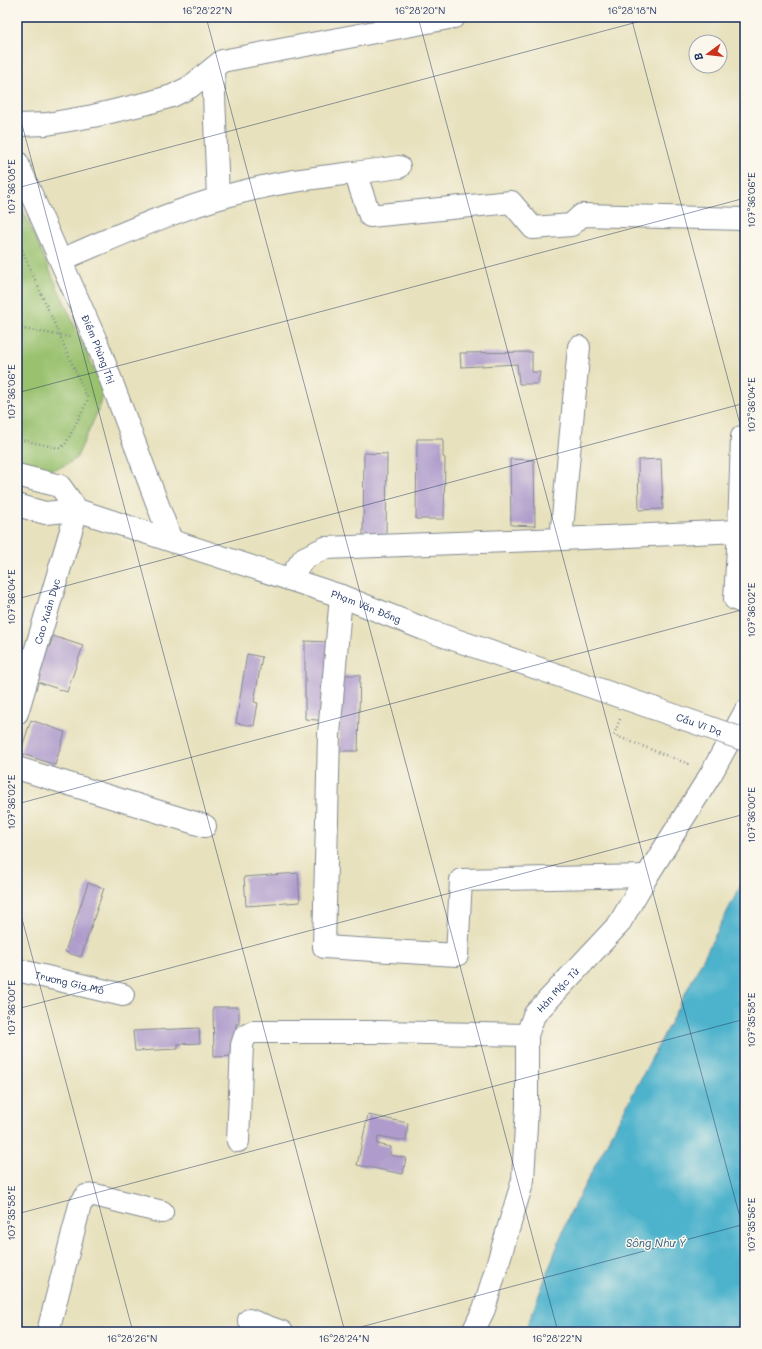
<svg xmlns="http://www.w3.org/2000/svg" width="762" height="1349" viewBox="0 0 762 1349" font-family="Mali,sans-serif">
  <style>
    .green { fill: #99c16e; stroke: #5a7866 }
    .water { fill: #4db2cc; stroke: #347095 }
    .building { fill: #af9ccc }
    .lines { fill: none; stroke-linecap: round; stroke-linejoin: round }
    .minor-casing { stroke: #81888e; stroke-width: 24 }
    .major-casing { stroke: #81888e; stroke-width: 24 }
    .path { stroke: #81888e; stroke-width: 2.5; stroke-dasharray: 1 3; stroke-linecap: butt }
    .minor { stroke: #fff; stroke-width: 22 }
    .major { stroke: #fff; stroke-width: 22 }
    .highway-bridge-casing { stroke: #81888e; stroke-width: 24; stroke-linecap: butt }
    .highway-bridge { stroke: #fff; stroke-width: 22 }
    .ticks { fill: none; stroke: #1b2f5e; stroke-width: 1; stroke-opacity: 0.45 }
    .labels { text-anchor: middle; dominant-baseline: central; stroke-width: 3; stroke-linejoin: round; paint-order: stroke }
    .street-label { font-size: 10px; fill: #1b2f5e; stroke: #fbf7ec }
    .water-label { font-size: 11px; font-style: italic; fill: #2c5d84; stroke: #fbf7ec }
    .neatline { fill: none; stroke: #1b2f5e; stroke-width: 1.5 }
    .ticks-label { font-size: 10px; text-anchor: middle; fill: #1b2f5e }
  </style>
  <rect width="100%" height="100%" fill="#fbf7ec"/>
  <filter id="ink" filterUnits="userSpaceOnUse"><feTurbulence type="fractalNoise" baseFrequency=".025" numOctaves="2"/><feDisplacementMap in="SourceGraphic" scale="8" xChannelSelector="R" yChannelSelector="G"/><feConvolveMatrix kernelMatrix="1 2 1 2 8 2 1 2 1" color-interpolation-filters="sRGB"/></filter>
  <filter id="wash" filterUnits="userSpaceOnUse"><feTurbulence type="fractalNoise" baseFrequency=".012" numOctaves="4" result="noise"/><feDisplacementMap in="SourceGraphic" scale="16" xChannelSelector="R" yChannelSelector="G"/><feGaussianBlur stdDeviation="0.9" result="paint"/><feColorMatrix in="noise" values="0 0 0 0 0 0 0 0 0 0 0 0 0 0 0 0 0 1.4 0 .05"/><feComposite in="paint" operator="in"/></filter>
  <g filter="url(#wash)">
    <rect width="100%" height="100%" fill="#e7e1bd"/>
    <path class="green" d="M17 197 103 389 98 411 76 459 59 468 37 471 17 466Z"/>
    <path class="water" d="M745 877V1332H525L569 1215 668 1027Z"/>
    <g id="blocks">
      <g class="building">
        <path d="M532 352V372H540L538 384H519L517 364 461 367 460 353Z"/>
        <path d="M417 439H443V457L445 458 444 519H416Z"/>
        <path d="M364 453 387 454 386 536H363Z"/>
        <path d="M510 459 534 460 535 526 511 525Z"/>
        <path d="M661 459 663 509 639 510 638 460Z"/>
        <path d="M53 636 83 646 67 692 38 682 41 671 36 669 44 645 50 647Z"/>
        <path d="M305 641 328 642V721L305 719Z"/>
        <path d="M247 654 262 657 254 702 258 703 254 726 236 723Z"/>
        <path d="M341 675H360L358 751H339Z"/>
        <path d="M31 720 65 732 55 765 20 753Z"/>
        <path d="M298 873 300 902 246 906 244 877Z"/>
        <path d="M88 883 104 888 81 957 65 952Z"/>
        <path d="M213 1007H239V1024H236V1056L214 1057Z"/>
        <path d="M199 1028 200 1043 178 1044V1049L135 1051 133 1031Z"/>
        <path d="M368 1115 408 1123 406 1141 378 1136 377 1144 391 1147 390 1155 406 1158 403 1174 357 1165Z"/>
      </g>
    </g>
  </g>
  <g filter="url(#ink)">
    <use href="#blocks" fill-opacity="0" stroke="#81888e" stroke-width="1"/>
    <g class="lines">
      <g class="minor-casing">
        <g id="minor">
          <path d="M213 69 218 198"/>
          <path d="M17 125 47 124 93 116 148 103 172 96 190 87 222 61 454 17"/>
          <path id="s1" d="M17 162 97 343 171 540"/>
          <path d="M355 173 370 216 511 202 533 228 571 225 582 215 745 219"/>
          <path d="M61 260C126 232 189 203 258 188 304 177 352 174 399 167"/>
          <path d="M742 437 739 531 735 599 745 603"/>
          <path d="M561 539 579 347"/>
          <path d="M289 579 304 558 325 548 561 539 739 531"/>
          <path d="M341 596 329 734 324 947 457 955 461 880 647 876"/>
          <path id="s2" d="M17 713 77 510"/>
          <path d="M17 768 205 826"/>
          <path id="s3" d="M17 970 123 995"/>
          <path d="M238 1141 242 1045 245 1036 253 1032H379L527 1035"/>
          <path d="M249 1320 282 1332"/>
          <path d="M48 1332 80 1205 86 1196 95 1195 162 1212"/>
          <path id="s4" d="M473 1332 484 1309 523 1180 527 1107V1035L534 1015 619 924 647 876 711 774 745 712"/>
        </g>
      </g>
      <g class="major-casing">
        <g id="major">
          <path d="M17 475 60 486 77 510"/>
          <path id="s5" d="M17 505 45 513 77 510 341 596 424 629 653 708"/>
        </g>
      </g>
      <g class="path">
        <path d="M17 239 87 397V402L65 445 59 448 17 439"/>
        <path d="M17 328 70 337"/>
        <path d="M620 719 614 735 691 765"/>
      </g>
      <use href="#minor" class="minor"/>
      <use href="#major" class="major"/>
      <g class="highway-bridge-casing">
        <g id="highway-bridge">
          <path id="s6" d="M653 708 745 740"/>
        </g>
      </g>
      <use href="#highway-bridge" class="highway-bridge"/>
    </g>
  </g>
  <path class="ticks" d="M206 17 558 1332M418 17 745 1236M631 17 745 443M17 106 345 1332M17 188 656 17M17 393 745 198M17 599 745 403M17 804 745 609M17 900 133 1332M17 1009 745 814M17 1214 745 1019M342 1332 745 1224"/>
  <g class="labels">
    <g class="street-label">
      <text stroke="none"><textPath href="#s1" startOffset="204">Điềm Phùng Thị</textPath></text>
      <text stroke="none"><textPath href="#s5" startOffset="366">Phạm Văn Đồng</textPath></text>
      <text stroke="none"><textPath href="#s2" startOffset="106">Cao Xuân Dục</textPath></text>
      <text stroke="none"><textPath href="#s6" startOffset="49">Cầu Vĩ Dạ</textPath></text>
      <text stroke="none"><textPath href="#s3" startOffset="54">Trương Gia Mô</textPath></text>
      <text stroke="none"><textPath href="#s4" startOffset="361">Hàn Mặc Tử</textPath></text>
    </g>
    <g class="water-label">
      <text x="656" y="1242">Sông Như Ý</text>
    </g>
  </g>
  <rect width="762" height="1349" fill="none" stroke="#fbf7ec" stroke-width="44"/>
  <g transform="translate(708 54) rotate(255)"><circle r="19" fill="#fbf7ec" stroke="#a1a7b3"/>
  <path d="M0-3L7 15L0 10L-7 15Z" fill="#c8321e"/>
  <text y="-6" font-size="11" font-weight="bold" text-anchor="middle" fill="#1b2f5e">B</text>
  </g>
  <rect x="22" y="22" width="718" height="1305" class="neatline"/>
  <g class="ticks-label">
    <text x="207" y="14">16°28'22"N</text>
    <text x="420" y="14">16°28'20"N</text>
    <text x="632" y="14">16°28'18"N</text>
    <text transform="translate(11 187) rotate(-90)" y="4">107°36'08"E</text>
    <text transform="translate(751 200) rotate(-90)" y="4">107°36'06"E</text>
    <text transform="translate(11 392) rotate(-90)" y="4">107°36'06"E</text>
    <text transform="translate(751 405) rotate(-90)" y="4">107°36'04"E</text>
    <text transform="translate(11 597) rotate(-90)" y="4">107°36'04"E</text>
    <text transform="translate(751 610) rotate(-90)" y="4">107°36'02"E</text>
    <text transform="translate(11 802) rotate(-90)" y="4">107°36'02"E</text>
    <text transform="translate(751 815) rotate(-90)" y="4">107°36'00"E</text>
    <text transform="translate(11 1008) rotate(-90)" y="4">107°36'00"E</text>
    <text transform="translate(751 1020) rotate(-90)" y="4">107°35'58"E</text>
    <text transform="translate(11 1213) rotate(-90)" y="4">107°35'58"E</text>
    <text transform="translate(751 1225) rotate(-90)" y="4">107°35'56"E</text>
    <text x="132" y="1342">16°28'26"N</text>
    <text x="344" y="1342">16°28'24"N</text>
    <text x="557" y="1342">16°28'22"N</text>
  </g>
</svg>
